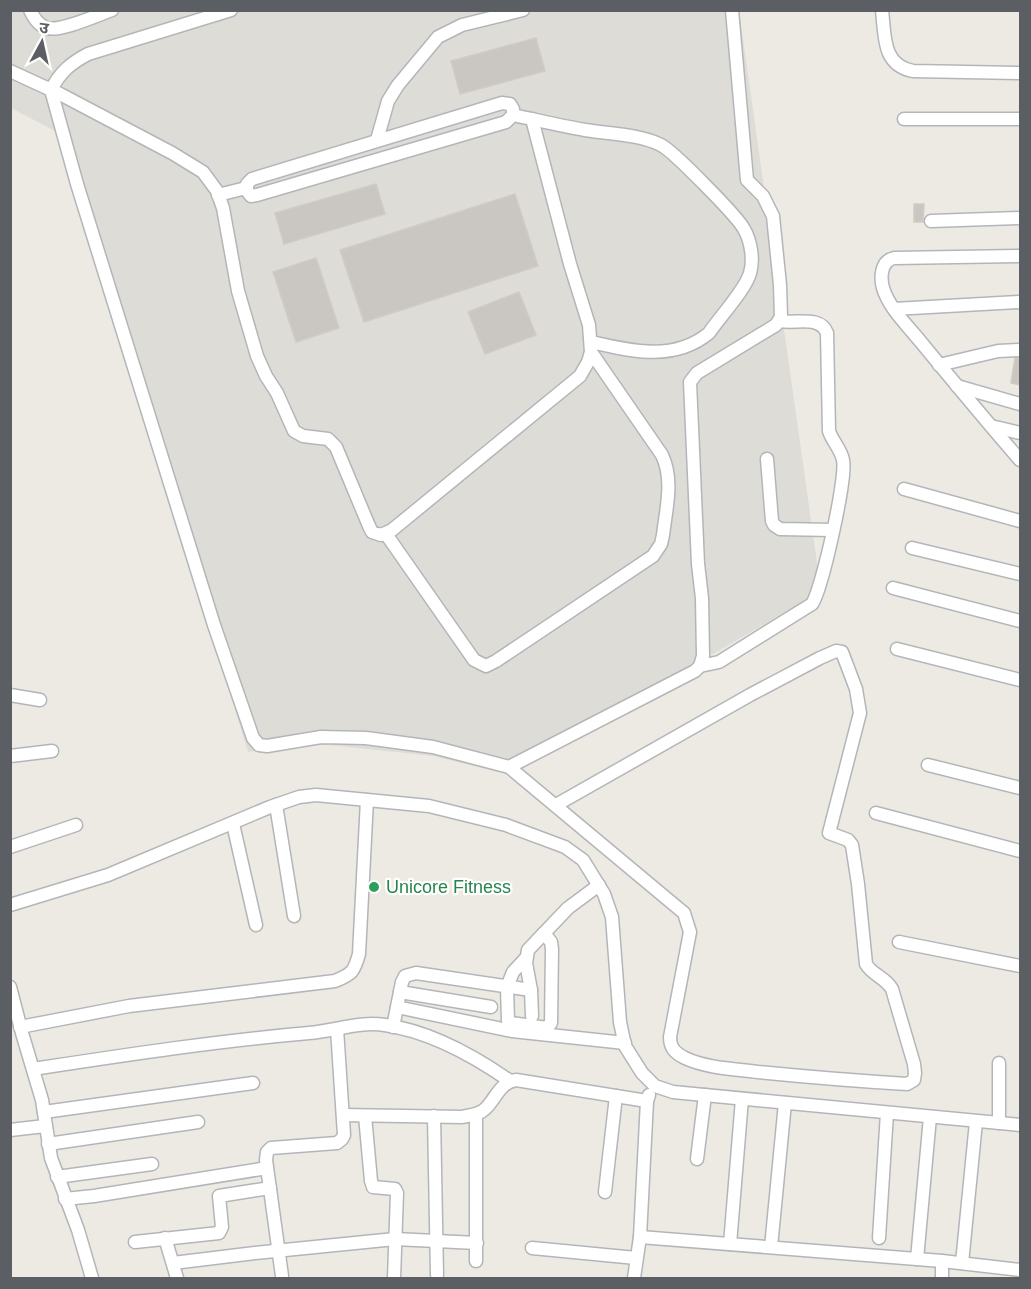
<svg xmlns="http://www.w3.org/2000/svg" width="1031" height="1289" viewBox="0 0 1031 1289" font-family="Helvetica,'Noto Sans Devanagari',sans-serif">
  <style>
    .industrial { fill: #dedcd7 }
    .building { fill: #cac7c2; stroke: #d1cbc2; stroke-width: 1.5 }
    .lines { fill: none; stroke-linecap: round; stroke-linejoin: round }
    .minor-casing { stroke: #b3b6b9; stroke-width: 15 }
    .minor { stroke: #fff; stroke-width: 12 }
    .leisure-dot { fill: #2e9e5b; stroke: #fff; stroke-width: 2 }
    .labels { text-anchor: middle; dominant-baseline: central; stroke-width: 4.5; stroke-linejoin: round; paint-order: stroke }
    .leisure-label { font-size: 18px; fill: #27864d; stroke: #fff; text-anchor: start }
  </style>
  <rect width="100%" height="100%" fill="#edeae3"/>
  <path class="industrial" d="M10 11H739L821 591 507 774 433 756 311 743 248 752 59 133 11 108Z"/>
  <g class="building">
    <path d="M536 38 545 71 460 94 451 61Z"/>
    <path d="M376 184 385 214 284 244 275 213Z"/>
    <path d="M515 194 538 266 364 322 340 250Z"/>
    <path d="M914 204H924L923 222H914Z"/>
    <path d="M316 258 339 328 296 342 273 272Z"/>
    <path d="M519 292 536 335 485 354 468 312Z"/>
    <path d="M1015 358H1020V385L1011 383Z"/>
  </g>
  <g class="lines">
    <g class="minor-casing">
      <g id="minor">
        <path d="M30 10C34 18 38 25 47 28 61 32 97 15 112 10"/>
        <path d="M231 10 88 54C71 63 60 72 51 90L77 184 214 625 253 738 259 745 267 746 321 737 366 738 433 747 509 767 684 913 690 932 670 1037C670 1048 675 1053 685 1058 706 1068 735 1069 758 1072 808 1077 857 1081 907 1084L914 1080 915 1073 914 1064 892 989C885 977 872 975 866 964L858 884 852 845 848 840 829 833 860 713 856 689 842 652 836 651 820 658 750 695 556 805"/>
        <path d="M882 10C885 36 882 65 913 71L1020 73"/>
        <path d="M10 71 60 94 172 153 203 172 217 191 223 208 238 291 257 356 266 376 277 393 294 431 303 436 328 439 336 447 369 526 372 532 381 535 392 530 580 376 588 362 591 352 589 325 570 264 532 119"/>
        <path d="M502 103 510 104 513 109V115L506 122 257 195 251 196 247 191V184L252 179Z"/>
        <path d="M513 115C537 120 561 126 585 130 609 134 638 134 661 145 673 151 737 216 744 229 751 241 754 260 750 273 746 289 719 318 709 333 674 362 631 351 591 342"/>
        <path d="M904 119H1020"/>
        <path d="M377 140 388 101 398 85 438 37 462 25 523 10"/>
        <path d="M218 195 246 188"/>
        <path d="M931 221 1020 218"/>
        <path d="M1020 256 894 258C881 261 880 277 883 288 889 308 907 325 920 341 953 381 986 421 1020 460"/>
        <path d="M894 309 1020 302"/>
        <path d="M939 365 998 351 1020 350"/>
        <path d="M957 386 1020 404"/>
        <path d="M991 426 1020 433"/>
        <path d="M767 459 772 521 774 525 780 529 833 530"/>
        <path d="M904 489 1020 521"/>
        <path d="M386 534 474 660 486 666 496 661 653 556 661 544 663 535C666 509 674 480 662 455L591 352"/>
        <path d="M912 548 1020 574"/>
        <path d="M893 588 1020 621"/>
        <path d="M897 649 1020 680"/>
        <path d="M700 666 719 662 812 604C822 589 847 478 843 460 841 449 832 441 829 431L827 333C820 315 797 324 780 321"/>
        <path d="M10 695 40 700"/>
        <path d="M10 756 52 751"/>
        <path d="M928 765 1020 788"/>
        <path d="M509 767 695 671 700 666 703 656 702 598 698 564 690 382 697 373 776 325 781 317 780 285 773 216 763 196 747 180 732 10"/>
        <path d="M276 805 294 916"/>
        <path d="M876 813 1020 851"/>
        <path d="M233 824 256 925"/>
        <path d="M10 847 76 825"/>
        <path d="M10 905 108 875 270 807 299 797 316 795 429 806 506 825 565 847 583 860 604 894 612 917 620 1022 625 1046 642 1073 655 1086 673 1092 1020 1125"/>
        <path d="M899 942 1020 966"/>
        <path d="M526 958 513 972 507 987 508 1021 511 1023 547 1028 551 1023 552 949 551 942 544 933"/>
        <path d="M10 987 22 1033 42 1100 51 1158 78 1230 92 1278"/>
        <path d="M400 992 491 1007"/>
        <path d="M397 1007 512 1031 625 1043"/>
        <path d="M532 1016 531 990 526 963 528 950 568 908 599 885"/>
        <path d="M20 1027 129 1006 335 981C352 974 354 972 359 954L367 800"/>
        <path d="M393 1027 402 982 405 976 416 973 531 990"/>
        <path d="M33 1069C125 1055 216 1041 309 1033 335 1031 359 1021 385 1025 429 1031 474 1056 510 1081"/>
        <path d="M44 1112 253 1083"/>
        <path d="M476 1114V1261"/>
        <path d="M343 1115 462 1117C470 1115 479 1115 485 1109 495 1100 500 1082 516 1080L647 1101"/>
        <path d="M365 1116 371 1181 373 1187 395 1189 397 1193 394 1278"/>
        <path d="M434 1116 437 1275"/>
        <path d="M999 1123V1063"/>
        <path d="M10 1130 45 1126"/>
        <path d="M48 1144 198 1122"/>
        <path d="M697 1159 705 1095"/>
        <path d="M57 1177 152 1164"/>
        <path d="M605 1192 616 1096"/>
        <path d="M65 1199 94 1196 267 1168"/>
        <path d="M640 1237 942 1261 1020 1270"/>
        <path d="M165 1238 177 1278"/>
        <path d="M879 1238 887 1113"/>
        <path d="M135 1242 219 1233 222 1227 219 1196 270 1188"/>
        <path d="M730 1244 742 1099"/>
        <path d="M771 1247 785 1103"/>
        <path d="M532 1248 636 1258"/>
        <path d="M917 1259 930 1117"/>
        <path d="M173 1263 255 1253 395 1239 477 1243"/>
        <path d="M962 1263 976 1122"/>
        <path d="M282 1276 266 1160 267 1152 271 1148 337 1143 342 1139 344 1135 337 1029"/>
        <path d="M634 1278 640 1237 647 1101 649 1095"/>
        <path d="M942 1278V1261"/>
      </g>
    </g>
    <use href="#minor" class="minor"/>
  </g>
  <circle class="leisure-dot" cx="374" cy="887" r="6"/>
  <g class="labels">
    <g class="leisure-label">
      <text x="386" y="887">Unicore Fitness</text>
    </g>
  </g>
  <rect width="1031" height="1289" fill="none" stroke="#5b5f63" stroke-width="24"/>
  <g transform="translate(42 42) rotate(8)" stroke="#ffffff" stroke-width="4.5" paint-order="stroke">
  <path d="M0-4.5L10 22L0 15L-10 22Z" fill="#5b5f63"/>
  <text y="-9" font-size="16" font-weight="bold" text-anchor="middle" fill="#5b5f63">उ</text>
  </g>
</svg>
